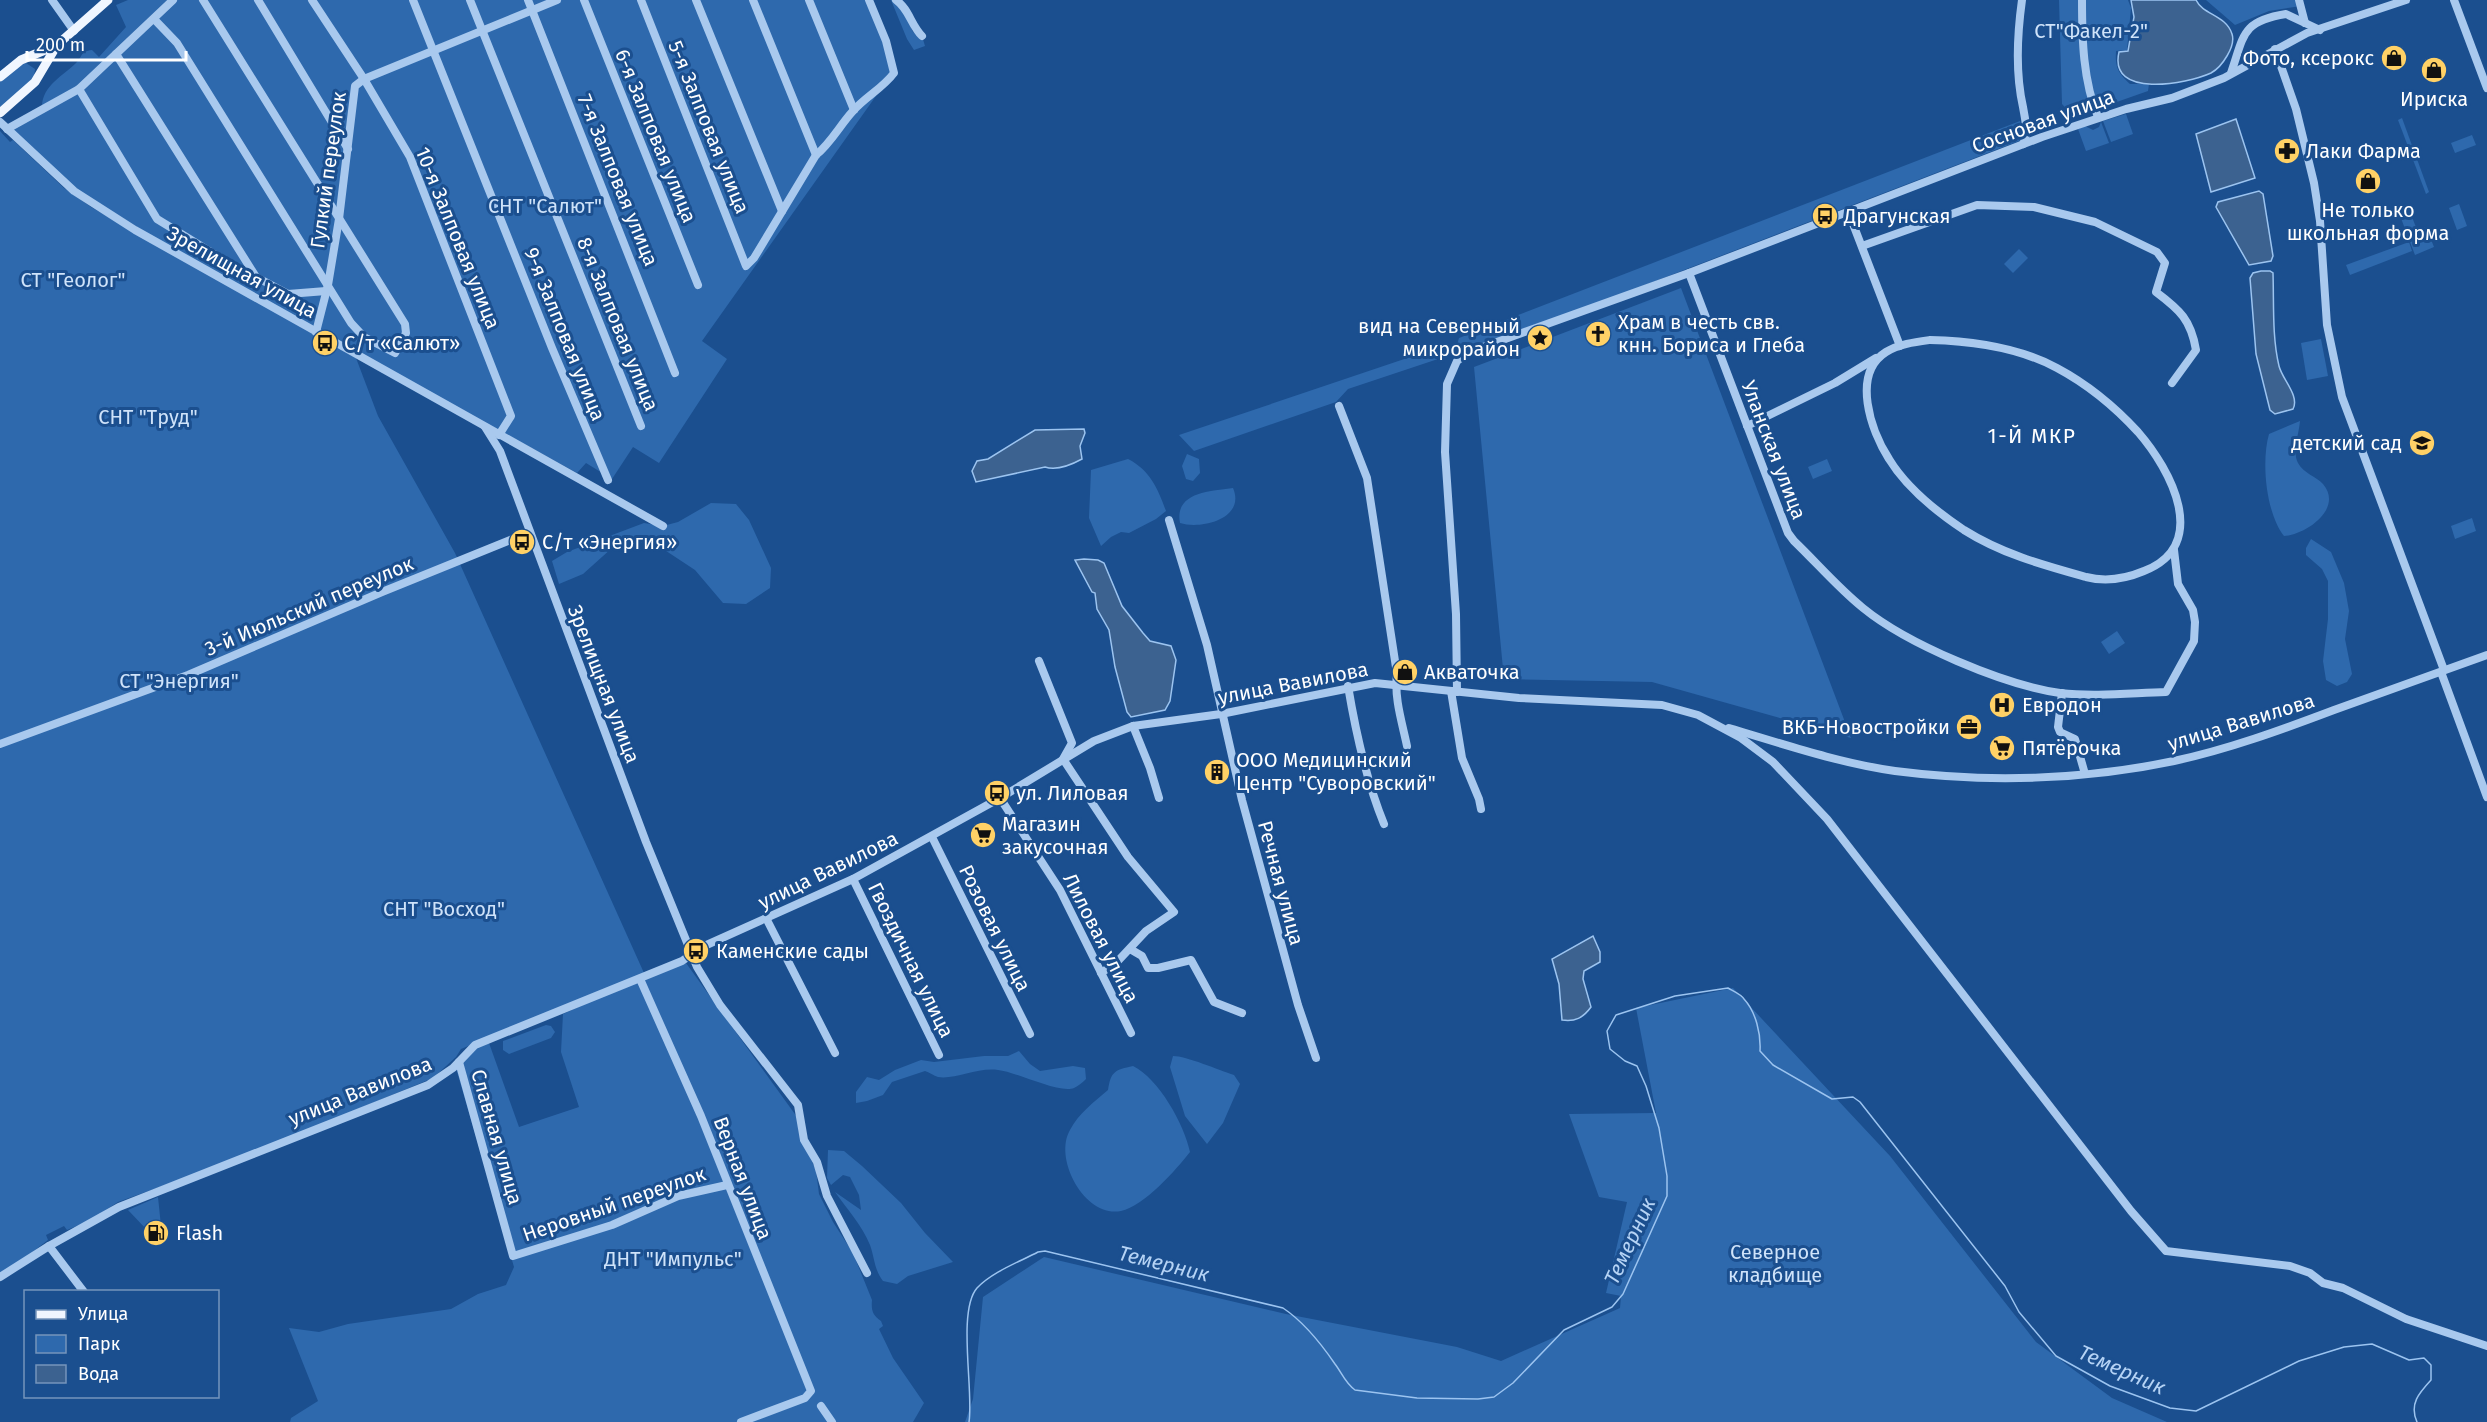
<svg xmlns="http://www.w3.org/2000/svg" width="2487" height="1422" viewBox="0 0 2487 1422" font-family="'Fira Sans',sans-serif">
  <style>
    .green { fill: #2e69ad }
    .water { fill: #3c6290; stroke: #9cc4f0; stroke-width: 1.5 }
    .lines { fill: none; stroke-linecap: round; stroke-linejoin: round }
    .stream { stroke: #9cc4f0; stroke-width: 1.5 }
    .minor { stroke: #a9c9ee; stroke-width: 8 }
    .major { stroke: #f0f6ff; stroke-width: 9 }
    .labels { text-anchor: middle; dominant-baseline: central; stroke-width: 6; stroke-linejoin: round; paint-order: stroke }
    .park-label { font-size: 20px; fill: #cfe3fa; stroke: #1b4f8f }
    .poi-label { font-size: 20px; fill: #fff; stroke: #1b4f8f; text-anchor: start }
    .street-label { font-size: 20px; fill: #fff; stroke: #1b4f8f }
    .neighbourhood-label { font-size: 21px; letter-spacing: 1.5px; fill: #fff; stroke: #1b4f8f }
    .water-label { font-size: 21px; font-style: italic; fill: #b5d3f5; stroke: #1b4f8f }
  </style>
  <rect width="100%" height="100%" fill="#1b4f8f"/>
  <g class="green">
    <path d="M128 0H869L893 72 702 341 727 359 659 463 633 447 612 479 586 463 577 473 356 352 147 233 69 185 8 127 42 106C42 86 64 75 76 63 82 58 80 51 92 50L99 57 126 27 116 5Z"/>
    <path d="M891 0H900L913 32 922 36 925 46 914 50 907 39Z"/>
    <path d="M2059 0H2128L2131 8 2127 50 2116 51C2115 67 2118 73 2130 84H2149L2148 91 2074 117 2062 104Z"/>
    <path d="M2206 0H2301V6L2269 11 2235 25Z"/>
    <path d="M26 63 35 69 34 78 0 108V82L19 65Z"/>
    <path d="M2126 114 2133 134 2111 142 2103 121Z"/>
    <path d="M2402 118 2429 192 2426 194 2398 120Z"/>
    <path d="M2020 121 2024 139 1466 354 1456 348 1459 338Z"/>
    <path d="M2101 122 2109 143 2086 151 2078 129 2085 126 2093 130 2099 127Z"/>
    <path d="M0 131 10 142 13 140 64 188 91 207 356 358 378 416 455 553 644 973 461 1049 456 1057 433 1078 237 1159 118 1202 89 1221 67 1230 64 1226 46 1235 48 1240 0 1277Z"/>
    <path d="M2472 135 2476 145 2455 153 2451 143Z"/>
    <path d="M2459 204 2467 226 2457 230 2449 208Z"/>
    <path d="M2409 209 2417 230 2426 227 2434 247 2415 255 2399 213Z"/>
    <path d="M2409 242 2412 251 2350 275 2346 265Z"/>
    <path d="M2019 249 2028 258 2013 273 2004 264Z"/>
    <path d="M1681 288 1851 738 1652 682 1504 679 1474 367Z"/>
    <path d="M2321 339 2328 376 2307 380 2301 343Z"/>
    <path d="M1434 349 1442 351 1447 356 1348 389 1336 402 1194 451 1179 435Z"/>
    <path d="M2300 421C2299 434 2292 452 2298 463 2304 474 2316 476 2323 484 2344 509 2305 535 2284 536 2266 513 2261 462 2269 434Z"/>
    <path d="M1187 454 1199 459 1200 473 1193 481 1186 479 1182 466Z"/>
    <path d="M1128 459C1150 470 1158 489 1166 511L1156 519 1129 533 1121 532 1111 537 1101 546 1089 518 1091 470Z"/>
    <path d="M1827 459 1832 471 1813 479 1808 467Z"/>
    <path d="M1233 488C1246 518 1202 530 1180 523 1174 492 1211 491 1233 488Z"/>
    <path d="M711 503 736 504 749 520 771 568 770 588 746 604 723 603 695 570 651 541 612 548 583 574 559 584 552 561 567 552 644 523 663 526 678 522Z"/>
    <path d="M2472 518 2476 531 2455 539 2451 526Z"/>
    <path d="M2311 539 2331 552 2344 583 2349 611 2345 639 2352 674 2347 682 2337 686 2326 680 2323 661 2328 619V581L2322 569 2306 555V548Z"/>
    <path d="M2117 631 2125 643 2109 654 2101 642Z"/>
    <path d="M686 963 797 1117 799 1134 816 1170 819 1194 833 1222 853 1253 872 1300C871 1311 873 1315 881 1321L883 1326 879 1329 893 1358 924 1403 913 1422H290L291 1418 318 1401 289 1328 319 1332 348 1324 451 1309 478 1294 506 1285 514 1267 455 1065 465 1051 489 1043 519 1127 579 1107 561 1052 563 1014 640 979Z"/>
    <path d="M1733 988 1890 1156 2036 1342 2112 1398 2167 1422H965L973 1399 983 1297 1044 1257 1286 1314 1457 1347 1501 1361 1620 1308 1621 1296 1606 1293 1627 1202 1599 1197 1569 1114 1656 1113 1636 1008Z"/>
    <path d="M546 1025 551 1026 555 1032 551 1038 509 1054 503 1050V1041Z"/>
    <path d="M1019 1051 1030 1064 1040 1071 1073 1066 1085 1068 1086 1079C1083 1082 1078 1086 1074 1088 1059 1094 1017 1072 998 1070 978 1067 954 1080 938 1077 934 1076 929 1072 925 1071L892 1082 883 1095 867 1101 856 1103V1092L867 1077 879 1080 895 1070 921 1060 934 1062 984 1056H1008Z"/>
    <path d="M1173 1056C1186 1056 1219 1070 1234 1075L1240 1084 1223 1123 1207 1144 1185 1116 1170 1067Z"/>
    <path d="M1133 1066C1159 1079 1184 1124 1190 1152 1176 1170 1144 1206 1121 1211 1085 1218 1053 1159 1070 1130 1078 1114 1095 1101 1108 1090 1111 1071 1115 1070 1133 1066Z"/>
    <path d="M828 1150 844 1151 862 1166 901 1203 925 1233 953 1262 908 1276 897 1284 883 1281C874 1269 875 1259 870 1245 862 1225 847 1209 835 1192L861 1210 859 1195 850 1177 843 1175 831 1185 827 1178Z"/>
    <path d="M158 1197 161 1226 148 1231 128 1210Z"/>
  </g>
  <g class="water">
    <path d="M2131 0H2196C2203 15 2226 15 2232 34 2236 46 2222 67 2211 73 2187 84 2108 99 2119 52L2128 51 2134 17Z"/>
    <path d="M2236 119 2255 178 2211 192 2196 134Z"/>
    <path d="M2259 191 2263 194 2273 256 2271 261 2249 265 2216 207 2218 202Z"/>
    <path d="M2261 271H2270L2273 273C2274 304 2272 337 2279 366 2282 379 2300 396 2293 409L2275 414 2270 410 2256 354 2250 278 2253 273Z"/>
    <path d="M1084 429 1085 433 1080 446 1082 459C1071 465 1057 471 1045 467L976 482 972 471 977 461 988 459 1035 430Z"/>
    <path d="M1084 559 1098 560 1104 563 1122 606 1143 633 1150 641 1171 646 1176 660 1170 701 1165 710 1131 717 1127 712 1115 667 1109 630 1097 609 1095 593 1092 592 1075 560Z"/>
    <path d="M1593 936 1600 952V962L1584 971 1583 979 1591 1007C1583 1018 1575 1022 1562 1020L1559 984 1552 959Z"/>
  </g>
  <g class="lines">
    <path class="stream" d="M969 1422C974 1392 957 1311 977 1288 992 1272 1019 1262 1038 1252L1045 1251 1283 1308C1304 1322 1320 1342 1335 1364 1342 1373 1345 1383 1355 1390L1417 1398 1478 1399 1494 1397 1513 1383 1564 1330 1612 1307 1623 1294 1667 1196V1176L1659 1128 1646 1086 1637 1066 1625 1061 1610 1049 1607 1031 1616 1015 1675 996 1728 988C1733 991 1741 994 1744 999 1756 1012 1761 1034 1760 1051L1773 1065 1832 1099 1853 1097 1860 1102 2005 1286 2019 1312 2056 1356 2110 1386 2170 1408 2196 1411 2299 1361 2344 1347 2372 1344 2409 1360 2424 1358 2431 1365V1380C2419 1393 2409 1404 2417 1422"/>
    <g class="minor">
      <path d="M52 0 74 31"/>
      <path d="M258 0 348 149"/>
      <path d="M312 0 364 79 410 157 511 416 499 435"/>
      <path d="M413 0 552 348 608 480"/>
      <path d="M470 0 641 426"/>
      <path d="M528 0 675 373"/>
      <path d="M584 0 698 285"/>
      <path d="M641 0 746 266 754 258 816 155C831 143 840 125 853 111 865 97 883 88 894 73L886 41 869 0"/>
      <path d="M696 0 782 211"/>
      <path d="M753 0 816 155"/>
      <path d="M809 0 854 110"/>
      <path d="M896 0C909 9 911 25 922 36"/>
      <path d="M2022 0C2017 36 2015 72 2023 107 2025 119 2029 133 2023 144"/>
      <path d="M2082 0C2082 39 2083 81 2098 117"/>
      <path d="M2299 0 2305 23"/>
      <path d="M2454 0 2487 88"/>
      <path d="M154 19 177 43 351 323 364 337 395 353 406 333 405 324 203 0"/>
      <path d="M2275 49 2296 109 2314 183 2320 221 2327 325 2342 397 2444 670"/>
      <path d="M116 54 256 277 288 294 326 291"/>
      <path d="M2231 73C2244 36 2241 21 2286 14L2320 30"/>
      <path d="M79 89 157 219 240 270"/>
      <path d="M0 122 74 191 135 230 663 526"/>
      <path d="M7 129 79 89 173 0"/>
      <path d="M1848 211 1900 346"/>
      <path d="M1862 246 1977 205 2034 207 2095 222 2157 252 2165 263 2156 292C2180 310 2191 320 2196 350L2172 383"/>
      <path d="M1689 273 1788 533 1794 541C1817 563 1838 588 1863 608 1907 644 2004 685 2060 693 2095 697 2131 693 2166 692L2194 641 2195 622 2193 610 2178 584 2174 550"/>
      <path d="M316 332 328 285 339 219 355 86 364 79 557 0"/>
      <path d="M1930 340C1973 341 2018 347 2057 368 2087 384 2115 407 2138 432 2171 470 2211 545 2144 571 2125 579 2106 582 2086 577 2043 565 2002 554 1964 530 1937 512 1906 487 1889 459 1871 431 1851 374 1886 352 1899 344 1915 342 1930 340Z"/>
      <path d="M1339 406 1367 478 1397 674C1394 698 1402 722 1407 746"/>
      <path d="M1747 426 1835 383 1876 358"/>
      <path d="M485 427 500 451 646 842 697 967 720 1005 798 1105 804 1140 817 1162 827 1196 867 1273"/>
      <path d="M1169 520 1207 645 1242 800 1298 1005 1316 1058"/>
      <path d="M1039 661 1072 743 1063 759 1128 857 1174 912 1146 931 1116 963 1101 973"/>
      <path d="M2441 672 2487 797"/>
      <path d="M1348 686C1356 734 1366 780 1384 824"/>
      <path d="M1451 691 1462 758 1479 799 1481 809"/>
      <path d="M1457 692 1456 614 1445 452 1447 384 1457 361 1472 351 1689 273 2042 137 2126 109 2172 98 2224 78 2307 33 2406 0"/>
      <path d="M2062 693 2058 727 2060 732 2075 739 2085 774"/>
      <path d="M1133 726 1150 768 1159 798"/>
      <path d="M1729 728C1783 744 1839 763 1895 771 1987 783 2084 780 2174 761 2229 749 2281 730 2334 710 2385 692 2436 673 2487 655"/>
      <path d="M0 744 188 675 382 592 530 532"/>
      <path d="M1000 798 1060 890 1131 1033"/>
      <path d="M932 837 1030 1034"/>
      <path d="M853 879 939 1055"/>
      <path d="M766 918 835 1053"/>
      <path d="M1130 949 1142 956 1148 968H1158L1191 960 1214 1002 1242 1013"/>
      <path d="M640 979 701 1116 811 1391 805 1398 741 1422"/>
      <path d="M459 1062 513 1256 612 1225 678 1196 727 1185"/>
      <path d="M49 1246 84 1292"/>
      <path d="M0 1277 49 1246 119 1207 428 1085 453 1068 475 1045 682 961 702 947 853 879 1000 798 1094 741 1133 726 1221 714 1375 683 1519 698 1662 705 1698 715 1741 738 1773 762 1827 819 2131 1211 2166 1251 2290 1266 2310 1273 2323 1283 2343 1288 2406 1319 2487 1346"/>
      <path d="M821 1406 832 1422"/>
    </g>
    <g class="major">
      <path d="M0 77 21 60 57 45"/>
      <path d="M0 113 35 82 57 45 108 0"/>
    </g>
  </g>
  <defs>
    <g id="shop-disc" transform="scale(1.35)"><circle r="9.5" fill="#ffd166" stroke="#1b4f8f"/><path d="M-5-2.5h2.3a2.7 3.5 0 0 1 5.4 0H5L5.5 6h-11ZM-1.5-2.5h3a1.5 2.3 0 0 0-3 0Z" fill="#111"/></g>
    <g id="pharmacy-disc" transform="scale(1.35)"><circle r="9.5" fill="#ffd166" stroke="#1b4f8f"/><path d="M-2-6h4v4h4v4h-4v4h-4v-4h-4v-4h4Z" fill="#111"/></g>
    <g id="bus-disc" transform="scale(1.35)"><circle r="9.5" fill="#ffd166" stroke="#1b4f8f"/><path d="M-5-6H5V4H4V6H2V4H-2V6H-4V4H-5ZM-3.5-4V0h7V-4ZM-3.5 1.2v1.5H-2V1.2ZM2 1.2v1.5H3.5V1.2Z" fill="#111"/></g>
    <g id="church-disc" transform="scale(1.35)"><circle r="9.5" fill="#ffd166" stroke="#1b4f8f"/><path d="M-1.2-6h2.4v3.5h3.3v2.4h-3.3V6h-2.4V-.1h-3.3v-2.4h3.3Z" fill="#111"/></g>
    <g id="sight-disc" transform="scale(1.35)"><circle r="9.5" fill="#ffd166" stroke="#1b4f8f"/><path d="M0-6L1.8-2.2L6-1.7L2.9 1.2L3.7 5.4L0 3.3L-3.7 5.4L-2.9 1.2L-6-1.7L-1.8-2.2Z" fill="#111"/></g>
    <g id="school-disc" transform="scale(1.35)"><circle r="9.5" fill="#ffd166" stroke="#1b4f8f"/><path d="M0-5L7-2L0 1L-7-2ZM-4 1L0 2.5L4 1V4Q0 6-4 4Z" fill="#111"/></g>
    <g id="hospital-disc" transform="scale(1.35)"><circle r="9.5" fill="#ffd166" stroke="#1b4f8f"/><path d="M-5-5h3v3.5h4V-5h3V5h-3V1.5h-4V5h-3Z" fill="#111"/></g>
    <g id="office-disc" transform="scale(1.35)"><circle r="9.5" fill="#ffd166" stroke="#1b4f8f"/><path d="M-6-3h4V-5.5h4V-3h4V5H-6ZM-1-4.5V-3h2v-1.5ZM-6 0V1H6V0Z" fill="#111"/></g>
    <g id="supermarket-disc" transform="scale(1.35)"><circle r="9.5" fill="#ffd166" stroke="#1b4f8f"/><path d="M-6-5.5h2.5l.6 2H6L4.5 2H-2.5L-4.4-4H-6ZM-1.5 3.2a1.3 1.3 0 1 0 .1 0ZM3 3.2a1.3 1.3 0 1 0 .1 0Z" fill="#111"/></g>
    <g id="building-disc" transform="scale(1.35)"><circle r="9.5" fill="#ffd166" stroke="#1b4f8f"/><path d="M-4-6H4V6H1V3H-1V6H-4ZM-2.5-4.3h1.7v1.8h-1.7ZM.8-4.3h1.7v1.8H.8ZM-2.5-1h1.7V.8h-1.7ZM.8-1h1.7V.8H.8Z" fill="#111"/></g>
    <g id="fuel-disc" transform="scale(1.35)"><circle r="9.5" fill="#ffd166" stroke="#1b4f8f"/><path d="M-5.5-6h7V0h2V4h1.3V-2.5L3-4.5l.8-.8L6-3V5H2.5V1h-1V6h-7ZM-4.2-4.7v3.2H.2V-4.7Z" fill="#111"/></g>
  </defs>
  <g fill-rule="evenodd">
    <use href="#shop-disc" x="2394" y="58"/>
    <use href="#shop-disc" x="2434" y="70"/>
    <use href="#pharmacy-disc" x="2287" y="151"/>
    <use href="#shop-disc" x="2368" y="181"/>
    <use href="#bus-disc" x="1825" y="216"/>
    <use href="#church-disc" x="1598" y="334"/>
    <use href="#sight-disc" x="1540" y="338"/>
    <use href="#bus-disc" x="325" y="343"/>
    <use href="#school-disc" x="2422" y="443"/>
    <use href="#bus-disc" x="522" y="542"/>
    <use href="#shop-disc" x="1405" y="672"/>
    <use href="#hospital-disc" x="2002" y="705"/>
    <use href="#office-disc" x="1969" y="727"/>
    <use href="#supermarket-disc" x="2002" y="748"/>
    <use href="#building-disc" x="1217" y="772"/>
    <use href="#bus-disc" x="997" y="793"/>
    <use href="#supermarket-disc" x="983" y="835"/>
    <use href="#bus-disc" x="696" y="951"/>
    <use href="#fuel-disc" x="156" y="1233"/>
  </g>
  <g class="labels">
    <g class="park-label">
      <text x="2091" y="31">СТ"Факел-2"</text>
      <text x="545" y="206">СНТ "Салют"</text>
      <text x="73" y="280">СТ "Геолог"</text>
      <text x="148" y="417">СНТ "Труд"</text>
      <text x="179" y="681">СТ "Энергия"</text>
      <text x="444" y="909">СНТ "Восход"</text>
      <text x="1775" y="1252">Северное<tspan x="1775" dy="23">кладбище</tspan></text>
      <text x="673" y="1259">ДНТ "Импульс"</text>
    </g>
    <g class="poi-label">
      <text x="2374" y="58" text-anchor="end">Фото, ксерокс</text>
      <text x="2434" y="99" text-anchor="middle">Ириска</text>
      <text x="2306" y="151">Лаки Фарма</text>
      <text x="2368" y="210" text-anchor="middle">Не только<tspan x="2368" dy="23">школьная форма</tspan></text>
      <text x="1844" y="216">Драгунская</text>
      <text x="1618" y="322">Храм в честь свв.<tspan x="1618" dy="23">кнн. Бориса и Глеба</tspan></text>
      <text x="1520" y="326" text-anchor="end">вид на Северный<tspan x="1520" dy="23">микрорайон</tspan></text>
      <text x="344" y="343">С/т «Салют»</text>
      <text x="2402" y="443" text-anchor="end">детский сад</text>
      <text x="542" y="542">С/т «Энергия»</text>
      <text x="1424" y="672">Акваточка</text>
      <text x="2022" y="705">Евродон</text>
      <text x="1950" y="727" text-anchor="end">ВКБ-Новостройки</text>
      <text x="2022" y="748">Пятёрочка</text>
      <text x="1236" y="760">ООО Медицинский<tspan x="1236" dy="23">Центр "Суворовский"</tspan></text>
      <text x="1016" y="793">ул. Лиловая</text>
      <text x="1002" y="824">Магазин<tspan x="1002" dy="23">закусочная</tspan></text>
      <text x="716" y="951">Каменские сады</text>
      <text x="176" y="1233">Flash</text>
    </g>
    <g class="street-label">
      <text transform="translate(2043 121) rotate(-20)">Сосновая улица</text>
      <text transform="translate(709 127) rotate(68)">5-я Залповая улица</text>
      <text transform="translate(656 136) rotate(68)">6-я Залповая улица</text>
      <text transform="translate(328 170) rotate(-82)">Гулкий переулок</text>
      <text transform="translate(618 180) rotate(68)">7-я Залповая улица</text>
      <text transform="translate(458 238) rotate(68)">10-я Залповая улица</text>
      <text transform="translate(242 272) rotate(29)">Зрелищная улица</text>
      <text transform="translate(618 324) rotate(68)">8-я Залповая улица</text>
      <text transform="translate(565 334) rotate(68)">9-я Залповая улица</text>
      <text transform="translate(1774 450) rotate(69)">Уланская улица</text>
      <text transform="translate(309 606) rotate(-23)">3-й Июльский переулок</text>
      <text transform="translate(1293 683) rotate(-11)">улица Вавилова</text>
      <text transform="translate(604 684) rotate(69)">Зрелищная улица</text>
      <text transform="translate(2241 722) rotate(-17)">улица Вавилова</text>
      <text transform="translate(828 870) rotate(-26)">улица Вавилова</text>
      <text transform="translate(1281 883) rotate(75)">Речная улица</text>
      <text transform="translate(995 928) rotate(64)">Розовая улица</text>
      <text transform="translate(1101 938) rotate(63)">Лиловая улица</text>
      <text transform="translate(911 960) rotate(64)">Гвоздичная улица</text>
      <text transform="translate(360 1091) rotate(-22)">улица Вавилова</text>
      <text transform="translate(497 1137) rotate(74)">Славная улица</text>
      <text transform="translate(743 1178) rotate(69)">Верная улица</text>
      <text transform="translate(614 1204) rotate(-19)">Неровный переулок</text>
    </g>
    <g class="neighbourhood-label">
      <text x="2032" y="436">1-Й МКР</text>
    </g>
    <g class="water-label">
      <text transform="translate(1630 1241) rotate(-65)">Темерник</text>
      <text transform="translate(1164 1264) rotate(14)">Темерник</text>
      <text transform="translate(2122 1370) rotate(24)">Темерник</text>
    </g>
  </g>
  <rect x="24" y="1290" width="195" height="108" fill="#1b4f8f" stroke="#7695bc" stroke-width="1.5"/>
  <rect x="36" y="1310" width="30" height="9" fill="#f0f6ff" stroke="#7695bc" stroke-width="1.5"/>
  <text x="78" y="1320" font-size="18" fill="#ffffff">Улица</text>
  <rect x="36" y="1335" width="30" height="18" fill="#2e69ad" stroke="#7695bc" stroke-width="1.5"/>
  <text x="78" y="1350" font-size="18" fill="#ffffff">Парк</text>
  <rect x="36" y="1365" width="30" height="18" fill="#3c6290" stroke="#7695bc" stroke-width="1.5"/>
  <text x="78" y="1380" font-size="18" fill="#ffffff">Вода</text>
  <path d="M27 51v9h159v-9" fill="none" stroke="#ffffff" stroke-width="3"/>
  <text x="36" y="51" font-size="18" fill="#ffffff" stroke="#1b4f8f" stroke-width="4.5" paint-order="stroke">200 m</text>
</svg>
